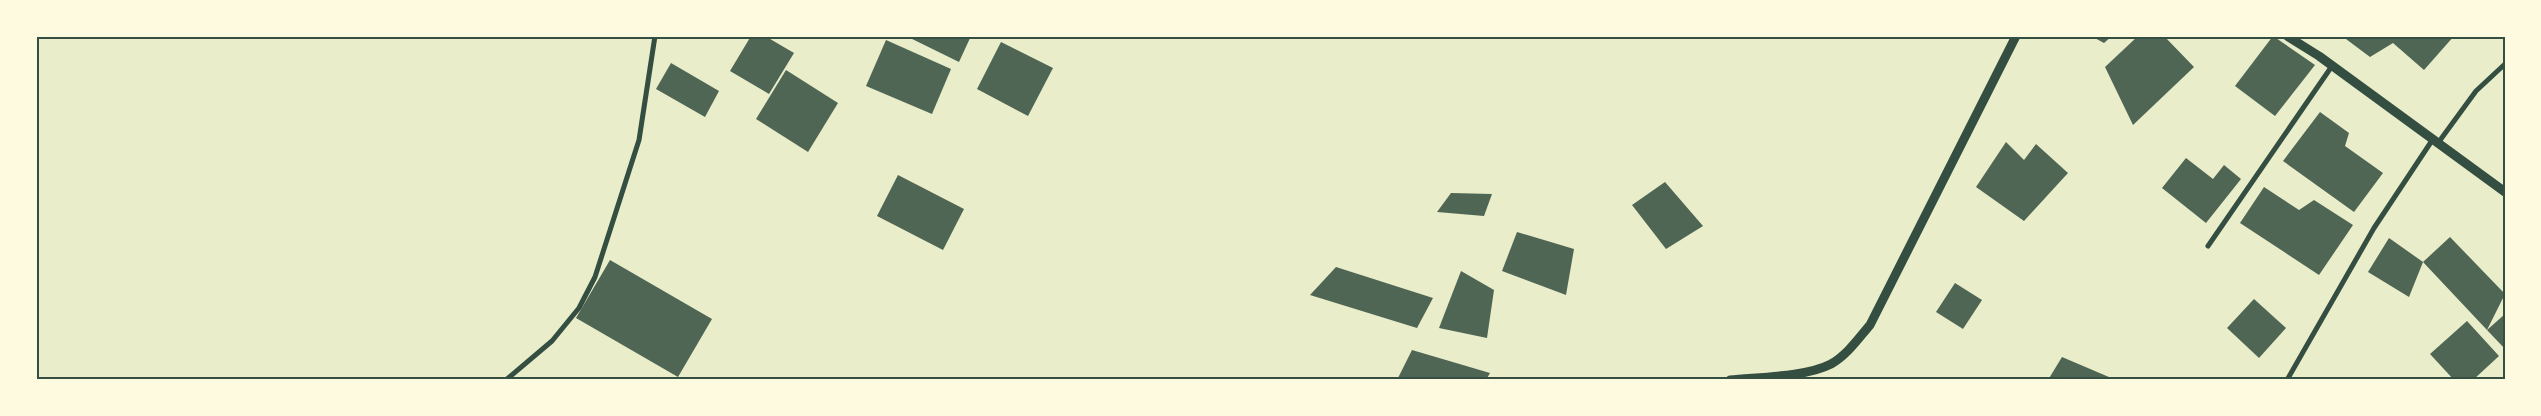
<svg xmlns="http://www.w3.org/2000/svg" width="2541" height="416" viewBox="0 0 2541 416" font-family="'Space Grotesk',sans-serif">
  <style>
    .building { fill: #4f6655 }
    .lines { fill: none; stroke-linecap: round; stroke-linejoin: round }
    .minor { stroke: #344e41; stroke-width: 5 }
    .tertiary { stroke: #344e41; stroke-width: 9 }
    .neatline { fill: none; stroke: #344e41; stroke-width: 2 }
  </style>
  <rect width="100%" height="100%" fill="#e9edc9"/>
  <g class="building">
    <path d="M751 36H765L794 53 769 94 730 71Z"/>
    <path d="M906 36H971L959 62Z"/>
    <path d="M2091 36H2112L2104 43Z"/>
    <path d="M2138 36H2164L2194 67 2133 125 2105 67Z"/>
    <path d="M2273 36 2315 65 2275 116 2235 86Z"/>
    <path d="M2342 36H2454L2424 70 2393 43 2370 57Z"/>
    <path d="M886 40 951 69 932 114 866 86Z"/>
    <path d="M1001 42 1053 68 1028 116 977 89Z"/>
    <path d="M671 63 719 91 705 117 656 89Z"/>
    <path d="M786 70 838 103 808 152 756 119Z"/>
    <path d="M2320 112 2349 133 2345 146 2383 173 2354 212 2283 161Z"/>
    <path d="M2006 142 2024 160 2036 144 2068 173 2024 221 1976 187Z"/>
    <path d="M2186 158 2213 179 2224 165 2241 179 2206 223 2162 188Z"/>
    <path d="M898 175 964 209 943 250 877 216Z"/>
    <path d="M1665 182 1703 226 1666 249 1632 205Z"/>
    <path d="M2264 187 2299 210 2314 200 2353 225 2319 275 2240 223Z"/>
    <path d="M1451 193 1492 194 1484 216 1437 212Z"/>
    <path d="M1517 232 1574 249 1566 295 1502 271Z"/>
    <path d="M2450 237 2505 294 2487 330 2423 262 2409 297 2368 272 2389 238 2423 262Z"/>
    <path d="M610 260 712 319 678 377 576 318Z"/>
    <path d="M1336 267 1433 298 1417 328 1310 295Z"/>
    <path d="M1461 271 1494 290 1487 338 1439 328Z"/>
    <path d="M1955 283 1982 300 1963 329 1936 312Z"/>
    <path d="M2254 299 2286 328 2259 358 2227 328Z"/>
    <path d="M2505 314V349L2487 330Z"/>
    <path d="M2467 321 2499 356 2473 380H2454L2430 354Z"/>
    <path d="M1412 350 1490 373 1486 380H1397Z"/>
    <path d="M2062 357 2116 380H2048Z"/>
  </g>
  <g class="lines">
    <g class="minor">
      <path d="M2438 143 2476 91 2505 64"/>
      <path d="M2208 246 2332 66"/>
      <path d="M506 380 552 341 579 308 595 277 639 140 655 36"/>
      <path d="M2287 380 2374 228 2433 139"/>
    </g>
    <g class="tertiary">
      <path d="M2287 36 2319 56 2505 192"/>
      <path d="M1730 380C1759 377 1806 377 1831 364 1847 355 1858 339 1870 325L2016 36"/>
    </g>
  </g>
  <rect width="2541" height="416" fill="none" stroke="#fefae0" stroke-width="75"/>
  <rect x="38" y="38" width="2466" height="340" class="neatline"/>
</svg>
